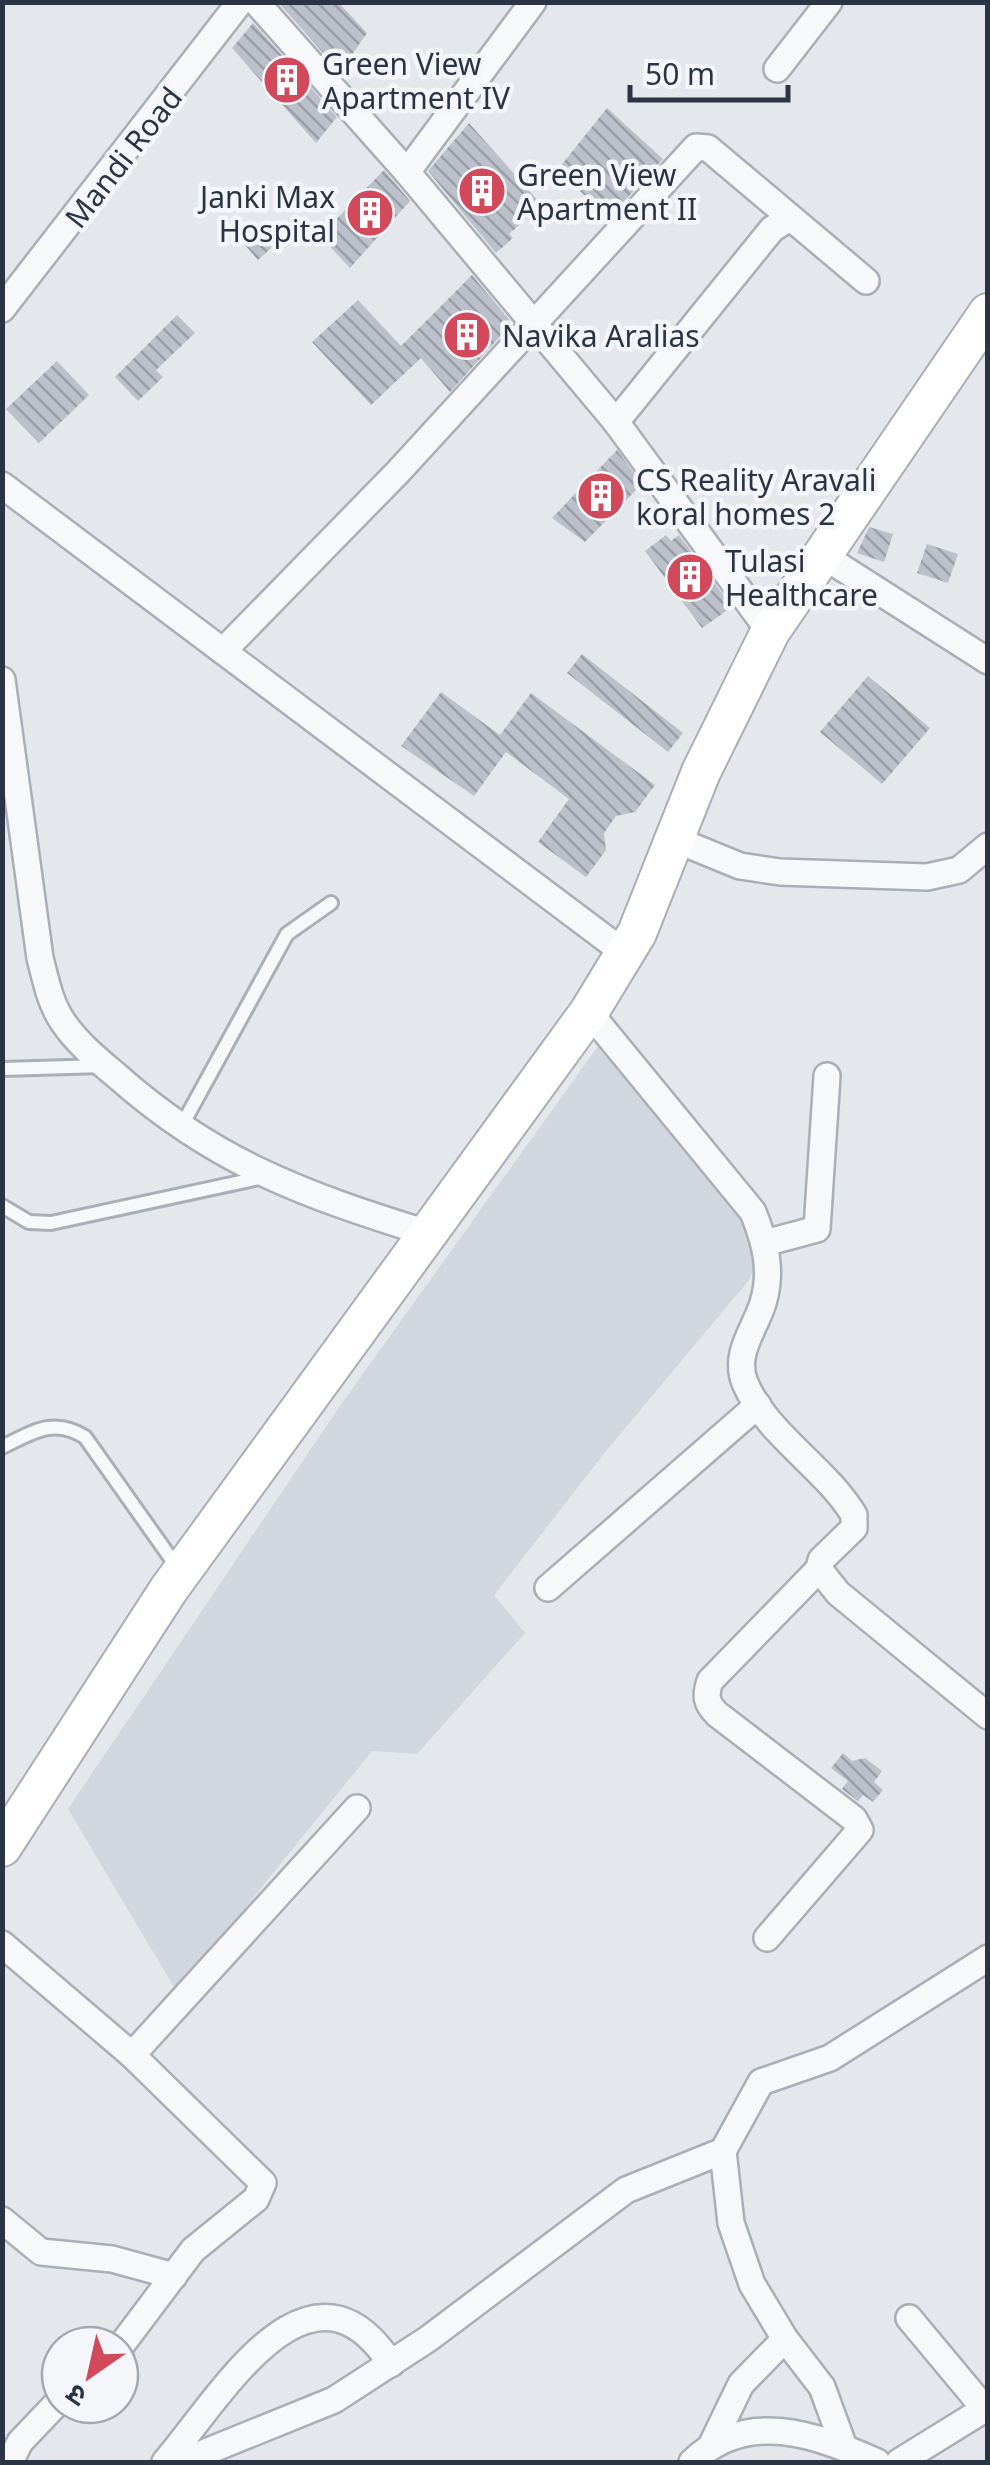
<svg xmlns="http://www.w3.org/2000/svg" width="990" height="2465" viewBox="0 0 990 2465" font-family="'Noto Sans','Noto Sans Devanagari',sans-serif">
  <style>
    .built { fill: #d2d6de }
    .building { fill: url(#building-back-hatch) }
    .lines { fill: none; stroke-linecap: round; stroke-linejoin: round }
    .lane-casing { stroke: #a9aeb7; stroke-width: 18 }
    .street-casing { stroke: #a9aeb7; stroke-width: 30 }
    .secondary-casing { stroke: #a9aeb7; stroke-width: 42 }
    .lane { stroke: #f7f8fa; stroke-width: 12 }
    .street { stroke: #f7f8fa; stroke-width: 25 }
    .secondary { stroke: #fff; stroke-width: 38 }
    .labels { text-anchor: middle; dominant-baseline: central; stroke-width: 9; stroke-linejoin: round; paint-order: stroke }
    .poi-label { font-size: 30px; fill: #2b3445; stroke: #f4f6f9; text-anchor: start }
    .street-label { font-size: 30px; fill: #2b3445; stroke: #f4f6f9 }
  </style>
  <defs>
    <pattern id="building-back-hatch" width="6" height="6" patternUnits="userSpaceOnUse" patternTransform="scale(2.5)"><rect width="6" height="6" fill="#bbc0ca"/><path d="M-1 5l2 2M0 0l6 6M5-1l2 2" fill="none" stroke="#989da6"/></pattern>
  </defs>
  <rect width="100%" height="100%" fill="#e4e7ec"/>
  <path class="built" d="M601 1042 738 1210 760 1256 749 1280 606 1451 494 1595 525 1633 417 1754 372 1751 177 1992 68 1809 342 1403Z"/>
  <g class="building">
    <path d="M278 2H338L367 33 340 72Z"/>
    <path d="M253 23 337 117 316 143 232 48Z"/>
    <path d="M607 108 663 159 607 220 559 168Z"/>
    <path d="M469 123 542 205 509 234 513 238 496 253 428 171Z"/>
    <path d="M384 170 410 201 350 268 320 236Z"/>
    <path d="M268 223 282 238 258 260 244 244Z"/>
    <path d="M472 275 512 323 450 392 421 358 371 405 312 342 358 300 401 346Z"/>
    <path d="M177 315 195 333 156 370 163 377 138 401 115 377Z"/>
    <path d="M57 361 89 395 39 443 6 409Z"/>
    <path d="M617 450 642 484 585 542 552 518Z"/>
    <path d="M869 527 893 534 884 562 857 553Z"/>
    <path d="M666 535 671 541 679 535 732 607 702 628 645 551Z"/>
    <path d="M927 544 958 554 948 583 917 573Z"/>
    <path d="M582 654 683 733 668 752 567 673Z"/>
    <path d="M868 676 930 728 882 784 820 732Z"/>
    <path d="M441 692 500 735 531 693 655 785 635 812 616 816 604 833 606 850 586 877 538 842 569 799 506 752 474 796 401 746Z"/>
    <path d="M843 1753 852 1761 865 1758 882 1771 874 1782 883 1790 873 1802 863 1795 858 1801 842 1789 848 1781 831 1768Z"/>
  </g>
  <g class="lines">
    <g class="lane-casing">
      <g id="lane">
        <path d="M2 1069 103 1066"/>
        <path d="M181 1127 287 934 331 903"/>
        <path d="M2 1206 29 1222 51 1223 264 1177"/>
        <path d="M2 1447C33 1432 54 1417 85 1437L177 1567"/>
      </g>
    </g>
    <g class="street-casing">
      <g id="street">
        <path d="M256 2 407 172 616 422 770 632"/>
        <path d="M777 69 829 2"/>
        <path d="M407 172 533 2"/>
        <path d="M2 309 240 2"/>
        <path d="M616 422 772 229 788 219"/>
        <path d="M2 485 626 954"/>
        <path d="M822 555 988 661"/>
        <path d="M223 651 398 472 696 147 708 148 866 281"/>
        <path d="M2 680 40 958C46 981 50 1003 63 1022 77 1043 98 1060 117 1076 215 1163 305 1195 427 1233"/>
        <path d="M674 839 740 866 780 872 927 877 959 870 988 846"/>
        <path d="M589 1012 753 1212C765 1242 773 1270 763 1303 755 1329 733 1354 745 1383 767 1435 825 1467 854 1515V1528L821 1560 819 1569 838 1593 988 1716"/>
        <path d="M765 1243 817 1229 827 1076"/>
        <path d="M548 1588 758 1405"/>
        <path d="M767 1938 860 1830 854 1819 717 1714C706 1703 705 1696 710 1681L819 1569"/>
        <path d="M2 1944 132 2055 263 2183 256 2199 193 2250 120 2347"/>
        <path d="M132 2055 357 1808"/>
        <path d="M723 2151 731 2223 752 2284 785 2339 822 2387 844 2447"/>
        <path d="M2 2220 41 2252 112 2259 174 2276"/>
        <path d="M909 2318 984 2408"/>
        <path d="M713 2442 741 2384 785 2339"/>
        <path d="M10 2462 20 2442 60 2400"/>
        <path d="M165 2462C220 2398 310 2239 391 2364"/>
        <path d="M181 2462 334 2400 428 2339 626 2190 723 2151 761 2082 830 2058 988 1958"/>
        <path d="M692 2462C747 2409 815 2434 877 2462"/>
        <path d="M899 2462 988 2407"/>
      </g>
    </g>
    <g class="secondary-casing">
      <path id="secondary" d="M2 1847 169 1589 589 1012 637 933 701 772 770 632 988 313"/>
    </g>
    <use href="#lane" class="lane"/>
    <use href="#street" class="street"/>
    <use href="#secondary" class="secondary"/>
  </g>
  <defs>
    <g id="building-disc" transform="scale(2.5)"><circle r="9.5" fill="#d1495b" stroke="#f4f6f9"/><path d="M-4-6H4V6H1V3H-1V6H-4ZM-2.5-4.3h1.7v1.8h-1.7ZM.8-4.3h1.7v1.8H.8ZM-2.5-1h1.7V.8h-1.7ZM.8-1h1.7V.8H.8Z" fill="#fff"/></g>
  </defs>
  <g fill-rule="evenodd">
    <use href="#building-disc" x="287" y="80"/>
    <use href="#building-disc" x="482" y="191"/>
    <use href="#building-disc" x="370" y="213"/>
    <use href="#building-disc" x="467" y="335"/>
    <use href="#building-disc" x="601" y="496"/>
    <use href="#building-disc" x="690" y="577"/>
  </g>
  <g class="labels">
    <g class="poi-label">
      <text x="322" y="63">Green View<tspan x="322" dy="34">Apartment IV</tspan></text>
      <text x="517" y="174">Green View<tspan x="517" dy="34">Apartment II</tspan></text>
      <text x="335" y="196" text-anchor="end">Janki Max<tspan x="335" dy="34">Hospital</tspan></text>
      <text x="502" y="335">Navika Aralias</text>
      <text x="636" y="479">CS Reality Aravali<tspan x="636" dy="34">koral homes 2</tspan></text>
      <text x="725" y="560">Tulasi<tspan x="725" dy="34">Healthcare</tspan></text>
    </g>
    <g class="street-label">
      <text transform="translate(123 157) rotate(-52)">Mandi Road</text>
    </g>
  </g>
  <rect width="990" height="2465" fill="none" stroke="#2b3445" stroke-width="10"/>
  <g transform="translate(90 2375) rotate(214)"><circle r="48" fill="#f4f6f9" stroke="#a4a8b1" stroke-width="2.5"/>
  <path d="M0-8L18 38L0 25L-18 38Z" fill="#d1495b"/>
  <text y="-15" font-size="28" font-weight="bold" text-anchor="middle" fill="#2b3445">उ</text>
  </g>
  <path d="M630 85v15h158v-15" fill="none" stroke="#2b3445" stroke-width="5"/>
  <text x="645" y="85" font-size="30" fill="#2b3445" stroke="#f4f6f9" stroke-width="8" paint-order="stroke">50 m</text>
</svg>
